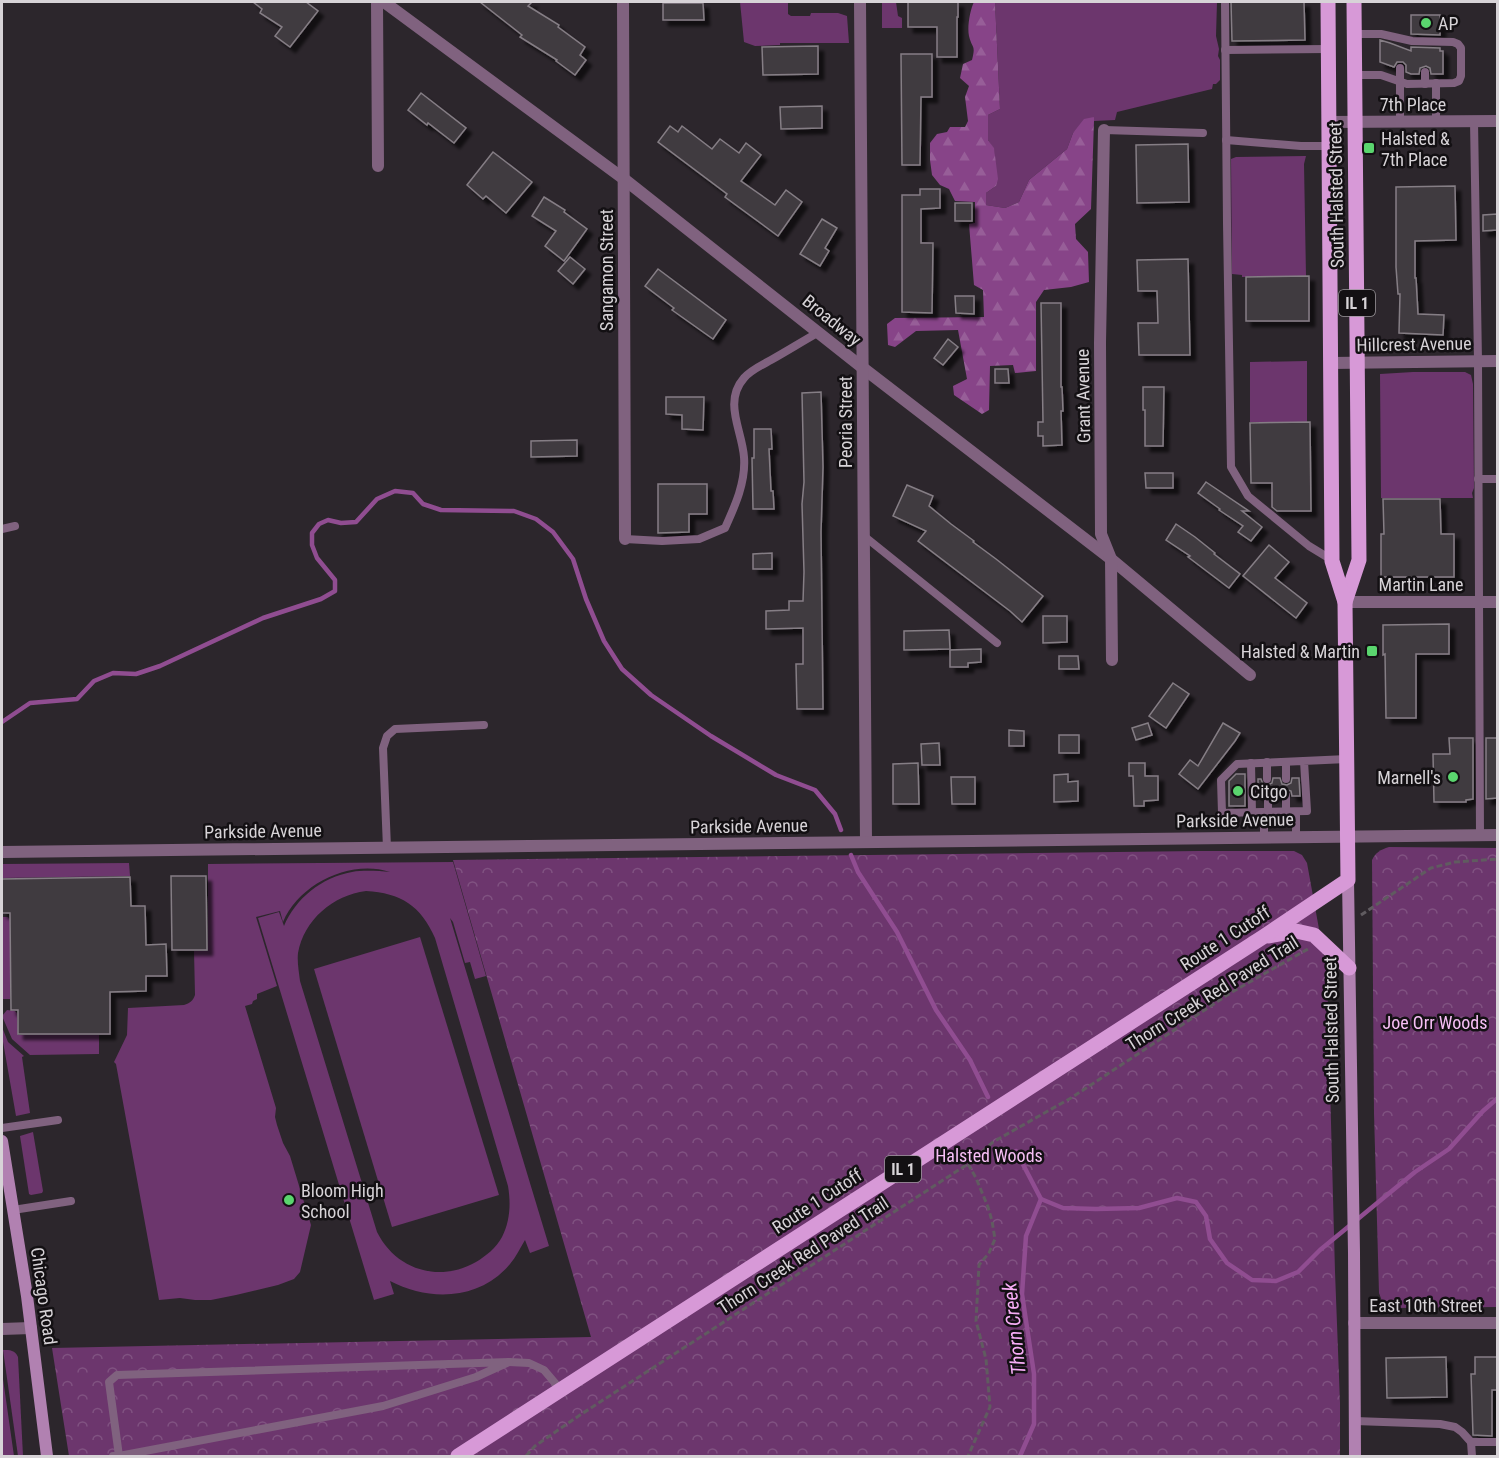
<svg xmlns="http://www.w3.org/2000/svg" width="1499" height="1458" viewBox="0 0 1499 1458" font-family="'Roboto Condensed',sans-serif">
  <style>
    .grass { fill: #6c366d; fill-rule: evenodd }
    .forest { fill: url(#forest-firs) }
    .park { fill: url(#park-crowns) }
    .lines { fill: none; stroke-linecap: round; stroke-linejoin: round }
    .stream { stroke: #904d91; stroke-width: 4.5 }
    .building { fill: #413a40; stroke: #857e85; stroke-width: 1.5; filter: url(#shadow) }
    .path { stroke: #605b60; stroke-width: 3; stroke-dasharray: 6 3; stroke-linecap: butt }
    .lane { stroke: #80627f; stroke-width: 8 }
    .street { stroke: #80627f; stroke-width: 12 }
    .secondary { stroke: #b181b1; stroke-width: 12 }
    .primary { stroke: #d799d7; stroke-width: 15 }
    .poi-dot { fill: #5ad56e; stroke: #131013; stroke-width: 2 }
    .labels { text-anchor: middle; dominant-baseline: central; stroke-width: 5; stroke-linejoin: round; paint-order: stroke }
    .shield { fill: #131013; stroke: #9c989c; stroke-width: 1.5 }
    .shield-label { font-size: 16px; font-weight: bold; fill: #d7d3d7 }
    .poi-label { font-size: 18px; fill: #d7d3d7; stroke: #131013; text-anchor: start }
    .street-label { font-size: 18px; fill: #d7d3d7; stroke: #131013 }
    .park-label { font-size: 18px; fill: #f7bff6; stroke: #131013 }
    .water-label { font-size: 20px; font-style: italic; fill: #f7adf6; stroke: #131013 }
  </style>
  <defs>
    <pattern id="forest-firs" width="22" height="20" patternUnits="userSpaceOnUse" patternTransform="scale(1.5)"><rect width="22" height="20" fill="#874488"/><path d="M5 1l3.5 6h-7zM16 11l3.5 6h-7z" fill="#975e98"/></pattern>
    <pattern id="park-crowns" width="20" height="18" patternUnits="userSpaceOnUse" patternTransform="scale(1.5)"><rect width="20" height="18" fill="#6c366d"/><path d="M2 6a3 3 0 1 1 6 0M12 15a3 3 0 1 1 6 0" fill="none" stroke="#805281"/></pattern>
    <filter id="shadow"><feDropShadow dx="5.5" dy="5.5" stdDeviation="1.5" flood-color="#0009"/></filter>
  </defs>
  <rect width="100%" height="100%" fill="#2c262c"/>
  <g class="grass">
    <path d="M740 2H788V14L791 16H810L811 13H838L847 16 849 43H780V45L755 46 744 42Z"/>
    <path d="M882 2H896L898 16 902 18V28H882Z"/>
    <path d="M995 2H1217L1216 36 1219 49 1218 56 1220 60V80L1216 84H1213L1212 89 1117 112 1115 120 1094 121V117L1073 133 1067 149 1029 180 1019 202 1005 208 986 205V193L996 186 994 149 988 140V115L1000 109Z"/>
    <path d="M1306 156 1304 164 1306 276 1242 277V275L1232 274 1231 159 1236 157Z"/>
    <path d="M1307 361V422H1250V362Z"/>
    <path d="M1413 372H1465L1471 375 1473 384 1474 488 1472 493 1473 498H1381L1380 374Z"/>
    <path d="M453 862 486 976 475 979 470 962 465 963 453 922 450 918 549 1246 530 1253 525 1240C520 1248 516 1257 510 1264 480 1300 430 1302 390 1281L394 1294 374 1300 258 918 279 912 284 926C295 899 322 877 352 872 364 870 378 871 390 872 350 859 299 884 283 922L280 911 256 917 277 986 257 994V999L253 1001 252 1004 245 1006 276 1108 275 1117 277 1125 283 1143 290 1156 311 1225 300 1272 294 1279 278 1285 236 1295 211 1300H195L180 1298 159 1300 116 1064 114 1062 127 1035 128 1008 184 1005C190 1003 193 1001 195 995L194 951H208V864ZM366 891C401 893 421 906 435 938L508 1186C511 1204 510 1221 502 1237 496 1248 486 1256 476 1262 439 1283 396 1270 377 1232L300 981C299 972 297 962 298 953 304 920 333 895 366 891Z"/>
    <path d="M129 863 130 876 2 878V864Z"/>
    <path d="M2 917H8L10 919V999H2Z"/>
    <path d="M420 937 499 1195 392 1227 314 969Z"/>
    <path d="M7 1010 15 1011 17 1013 18 1035H99V1054L30 1055 12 1039 2 1016Z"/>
    <path d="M2 1027 8 1042 24 1056 22 1057 30 1113 16 1116 2 1036Z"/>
    <path d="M33 1132 43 1191 42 1193 31 1195 29 1194 20 1136Z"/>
    <path d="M3 1350C10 1350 15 1350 18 1357L23 1456H18Z"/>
    <path d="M2 1371V1372L14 1456H2Z"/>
  </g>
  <path class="forest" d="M974 2H995L1000 109 988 115V140L994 148 998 179 996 186 986 193V205L1005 208 1019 202 1029 180 1067 149 1073 133 1084 119 1094 117V121L1091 209 1075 224 1076 239 1088 252 1089 282 1071 287 1044 290 1036 302V371L1015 373 1013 365 990 366 989 410 982 414 954 395 953 386 967 379 958 330 916 331 895 347 888 345 887 324 895 318 984 317 983 290 974 285 969 224 975 223V202L955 201 949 189 940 185 932 175 930 160V143L937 134 947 132 950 127H965L968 121 965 97 969 86 960 78 963 64 972 60C976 44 972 49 969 36 967 27 970 10 974 2Z"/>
  <g class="park">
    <path d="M1389 847 1497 848V1307L1392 1308 1382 1301 1379 1293 1374 1113 1372 860C1376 852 1380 850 1389 847Z"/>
    <path d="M1199 851H1294L1302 855 1307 863 1327 973 1335 1272 1340 1403V1456H69L52 1348 591 1337 453 860Z"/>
  </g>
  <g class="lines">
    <g class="stream">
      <path d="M2 722 30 703 77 699 94 681 113 673 136 674 160 666 263 618 321 599 335 591V580L317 558 312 545V533L319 524 328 520 341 523 356 522 377 499 395 491 413 493 423 504 441 510 514 511 536 519 553 532 573 559 586 599 604 641 622 669 651 695 711 736 776 775 815 790 835 814 841 830"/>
      <path d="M851 855 858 872 897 932 936 1010 970 1060 988 1097"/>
      <path d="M1016 1151 1041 1199 1063 1208 1096 1209 1139 1208 1177 1198 1196 1202 1206 1216 1210 1239 1227 1263 1252 1280 1276 1281 1298 1272 1320 1250 1415 1172 1449 1149 1483 1111 1498 1098"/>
      <path d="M1020 1456 1034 1424V1374L1022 1294 1026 1236 1041 1199"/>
    </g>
  </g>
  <g class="building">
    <path d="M253 2H306L318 11 290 47 275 36 282 27 260 13 262 9Z"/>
    <path d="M480 2H532L528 6 559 25 558 27 585 47 580 55 586 60 575 75 556 61 557 60 520 37 522 35Z"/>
    <path d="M908 2H958V17H957V57H937V27H908Z"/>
    <path d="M1231 2H1304L1305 40 1232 41Z"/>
    <path d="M663 3H703L704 20H663Z"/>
    <path d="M1411 15H1440V35L1411 34Z"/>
    <path d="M1380 40 1390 43 1411 51V47L1440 48V51H1443V74H1431L1430 68 1426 66 1420 68 1419 74H1411L1406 72V65L1403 62H1397L1394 67 1380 62Z"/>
    <path d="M818 46V74L763 75 762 47Z"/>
    <path d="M901 54H932V97H921L920 165H902Z"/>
    <path d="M421 93 466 128 454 143 428 123 427 125 408 110Z"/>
    <path d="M822 106V128L781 129 780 107Z"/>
    <path d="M670 126 678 132 682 126 712 149 720 139 739 153 746 143 761 155 741 181 775 205 786 190 802 202 778 236 725 197 727 194 658 142Z"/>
    <path d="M1188 144 1189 202 1137 203 1136 145Z"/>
    <path d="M493 152 532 182 506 213 486 196 483 199 467 185Z"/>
    <path d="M1455 186 1456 240 1415 241V278H1416L1418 314 1444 315 1443 335 1399 333 1400 294H1398L1396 267V187Z"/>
    <path d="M920 189H940V208L921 209V243H933L932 313 902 312V195H920Z"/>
    <path d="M544 197 565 210 564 212 587 229 564 261 545 246 556 231 532 216Z"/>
    <rect x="955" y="203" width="17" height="18"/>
    <path d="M1497 214V230L1483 231V215Z"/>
    <path d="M822 219 837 228 825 248 829 251 820 266 800 254Z"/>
    <path d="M570 257 585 269 573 284 558 271Z"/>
    <path d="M1188 259 1190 355H1139L1138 323H1158L1157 291H1138L1137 260Z"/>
    <path d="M658 269 726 320 713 339 672 310 674 308 645 286Z"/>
    <path d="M1309 276V321H1246V277Z"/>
    <path d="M955 296H974V314L956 313Z"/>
    <path d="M1041 303H1061V387H1062L1063 411H1061L1062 445 1043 446V436H1038V422H1043Z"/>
    <path d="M948 339 958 347 943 365 934 358Z"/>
    <path d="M995 369H1008L1009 383H995Z"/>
    <path d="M1143 387H1164L1163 446H1145V410H1143Z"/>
    <path d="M821 392 823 467 821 532 823 709H797L796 664H803V628L766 629V611L789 610V601H803L804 572 802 504 804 482 802 393Z"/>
    <path d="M666 397H704L703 430 682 429V415L666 414Z"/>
    <path d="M1310 422 1311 511H1277L1272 507V483H1251L1250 423Z"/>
    <path d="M754 429H771L772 449H769L771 491H773L774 509H753L752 458H754Z"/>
    <path d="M577 440V456L531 457V441Z"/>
    <path d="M1145 473H1173V488H1146Z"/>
    <path d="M1206 482 1249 511H1242L1262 527 1251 541 1238 532 1243 526 1219 510 1220 509 1198 493Z"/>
    <path d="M658 484H707V514H689V532L658 533Z"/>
    <path d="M907 485 933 496 929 506 951 524 974 541 973 542 996 559 1043 596 1022 622 1010 611 918 541 926 531 893 516Z"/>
    <path d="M1383 499H1440L1441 534H1454V577H1381V534H1384Z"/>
    <path d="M1176 524 1195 537 1215 553 1214 554 1240 574 1229 588 1188 557 1190 556 1166 540Z"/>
    <path d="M1269 545 1289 562 1275 578 1307 603 1296 618 1243 576Z"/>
    <path d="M772 553V569H753V554Z"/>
    <path d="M1043 616H1067V642L1043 643Z"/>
    <path d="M1449 624V654H1416V718H1386L1385 654 1383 655V625Z"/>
    <path d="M949 630 950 649 904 650V631Z"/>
    <path d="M981 649V662L968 663V667H950V650Z"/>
    <path d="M1059 656H1078L1079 669H1059Z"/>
    <path d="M1173 683 1189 694 1166 728 1149 716Z"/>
    <path d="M1148 723 1152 735 1136 740 1132 728Z"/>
    <path d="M1223 723 1240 733 1235 741 1198 789 1179 774 1190 760 1198 766Z"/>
    <path d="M1009 730 1024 731V746H1009Z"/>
    <rect x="1059" y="735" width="20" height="18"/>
    <path d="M1449 738H1473V799L1466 800V802H1434L1433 754H1450Z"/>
    <path d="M1486 738H1497V798L1486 799Z"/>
    <path d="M939 743 940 765H922L921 744Z"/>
    <path d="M918 763 919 804H893V764Z"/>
    <path d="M1129 763H1145V776H1158V800L1144 801V806H1134L1133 776H1129Z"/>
    <path d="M1068 774V782L1078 781V801L1054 802V775Z"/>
    <path d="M1236 774H1245V806H1229V781Z"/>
    <path d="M951 777H975V804H952Z"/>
    <path d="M1273 778H1280L1282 784 1287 785 1291 783 1292 778H1299L1300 796H1292L1291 791 1285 789 1281 791 1280 796H1274L1273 791 1267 789 1263 791 1262 796H1258V779H1261L1263 784 1268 785 1272 783Z"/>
    <path d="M171 876H206L207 950H172Z"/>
    <path d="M130 877 131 906H145L146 945 166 944 167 976H146V991L110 992V1034H18V1010H11L10 913H2V879Z"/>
    <path d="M1446 1357 1447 1397 1387 1398 1386 1358Z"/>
    <path d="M1475 1357H1497V1390H1492V1436L1473 1435 1471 1374H1475Z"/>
  </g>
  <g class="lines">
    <g class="path">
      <path d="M1361 915 1431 868 1455 862 1498 859"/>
      <path d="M968 1164 976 1178 988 1207 992 1221 995 1239 989 1253 979 1265 976 1321 986 1359 990 1407 968 1456"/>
      <path d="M526 1456 535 1446 580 1415 968 1164 993 1142 1071 1098 1232 992 1308 949"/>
    </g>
    <g class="lane">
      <path d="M1225 2 1227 223 1231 467 1248 496 1309 546 1332 560"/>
      <path d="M1354 34H1381L1412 41 1453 42 1458 44 1461 48V76L1459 81 1454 83 1407 84 1381 75H1355"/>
      <path d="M1225 50 1328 49"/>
      <path d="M1400 68V122"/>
      <path d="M1425 72V84"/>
      <path d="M1436 83V121"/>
      <path d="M1474 121 1478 361 1480 835"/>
      <path d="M1104 130 1203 133"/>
      <path d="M1226 140 1301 146H1329"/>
      <path d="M1478 479H1498"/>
      <path d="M2 529 15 526"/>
      <path d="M864 536 997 643"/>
      <path d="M625 539 662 541 699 539 725 528C735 506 746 482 744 457 742 430 723 402 744 378 751 370 762 365 771 360 787 351 803 341 819 332"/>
      <path d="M1304 761 1307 811 1222 813 1221 780 1237 764 1347 759"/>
      <path d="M1267 762V779"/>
      <path d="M1286 762V779"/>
      <path d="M1251 763 1252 813"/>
      <path d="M1268 795V812"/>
      <path d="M1286 795V812"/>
      <path d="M1264 812V838"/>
      <path d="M1296 812V837"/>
      <path d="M387 848 383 748 387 736 395 729 484 725"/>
      <path d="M2 1128 58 1120"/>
      <path d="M13 1210 71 1201"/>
      <path d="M509 1362 529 1363 544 1370 561 1390"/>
      <path d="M1355 1421 1440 1424 1455 1427 1462 1432 1471 1442 1472 1456"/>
      <path d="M1471 1442H1498"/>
      <path d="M113 1456H119L383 1406 476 1377 509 1362 117 1375 109 1382 119 1456"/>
    </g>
    <g class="street">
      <path d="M377 2 378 166"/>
      <path d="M384 2 624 179 863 368 1111 559 1250 675"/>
      <path d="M623 2 625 539"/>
      <path d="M860 2 866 842"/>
      <path d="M1328 122 1498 121"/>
      <path d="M1104 130 1100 343 1101 534 1111 559 1112 660"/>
      <path d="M1331 363 1498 361"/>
      <path d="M1345 602H1498"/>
      <path d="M2 852 1498 835"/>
      <path d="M1354 1323H1498"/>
      <path d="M2 1329 31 1328"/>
    </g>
    <g class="secondary">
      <path d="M1348 880 1354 1252 1355 1456"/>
      <path d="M2 1141 27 1296 47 1456"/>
    </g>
    <g class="primary">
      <path d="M1345 602 1359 560 1354 2"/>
      <path d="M1269 936 1296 931 1314 935 1349 968"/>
      <path d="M458 1456 1263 937 1348 880 1345 602 1332 561 1328 2"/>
    </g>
  </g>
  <g class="poi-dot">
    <circle cx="1426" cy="23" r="6"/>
    <rect x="1363" y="142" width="12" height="12" rx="3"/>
    <rect x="1366" y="645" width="12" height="12" rx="3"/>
    <circle cx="1453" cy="777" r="6"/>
    <circle cx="1238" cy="791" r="6"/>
    <circle cx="289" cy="1200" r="6"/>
  </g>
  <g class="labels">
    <g class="shield">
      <rect x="1339" y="290" width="36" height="26" rx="4.5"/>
      <rect x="885" y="1156" width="36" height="26" rx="4.5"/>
    </g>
    <g class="shield-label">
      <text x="1357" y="303">IL 1</text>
      <text x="903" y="1169">IL 1</text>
    </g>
    <g class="poi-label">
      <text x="1438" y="23">AP</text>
      <text x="1381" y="138">Halsted &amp;<tspan x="1381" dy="21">7th Place</tspan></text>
      <text x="1360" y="651" text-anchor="end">Halsted &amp; Martin</text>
      <text x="1441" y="777" text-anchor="end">Marnell's</text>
      <text x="1250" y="791">Citgo</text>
      <text x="301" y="1190">Bloom High<tspan x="301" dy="21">School</tspan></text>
    </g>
    <g class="street-label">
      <text x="1413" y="104">7th Place</text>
      <text transform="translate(1336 195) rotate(-91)">South Halsted Street</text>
      <text transform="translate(606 270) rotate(-90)">Sangamon Street</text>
      <text transform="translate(832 320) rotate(39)">Broadway</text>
      <text transform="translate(1414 344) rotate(-1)">Hillcrest Avenue</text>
      <text transform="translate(1083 396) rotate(-91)">Grant Avenue</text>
      <text transform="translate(845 422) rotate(-90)">Peoria Street</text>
      <text x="1421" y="584">Martin Lane</text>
      <text transform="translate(1235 820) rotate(-1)">Parkside Avenue</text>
      <text transform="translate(749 826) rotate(-1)">Parkside Avenue</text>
      <text transform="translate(263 831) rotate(-1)">Parkside Avenue</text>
      <text transform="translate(1225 938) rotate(-33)">Route 1 Cutoff</text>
      <text transform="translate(1212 993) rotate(-32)">Thorn Creek Red Paved Trail</text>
      <text transform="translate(1331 1030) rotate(-91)">South Halsted Street</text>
      <text transform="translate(817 1201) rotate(-33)">Route 1 Cutoff</text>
      <text transform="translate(803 1255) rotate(-33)">Thorn Creek Red Paved Trail</text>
      <text transform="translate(44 1296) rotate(82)">Chicago Road</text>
      <text x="1426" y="1305">East 10th Street</text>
    </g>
    <g class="park-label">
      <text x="1435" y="1022">Joe Orr Woods</text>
      <text x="989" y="1155">Halsted Woods</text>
    </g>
    <g class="water-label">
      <text transform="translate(1014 1329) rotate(-96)">Thorn Creek</text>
    </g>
  </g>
  <rect width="1499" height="1458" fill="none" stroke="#d7d3d7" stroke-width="6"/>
</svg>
